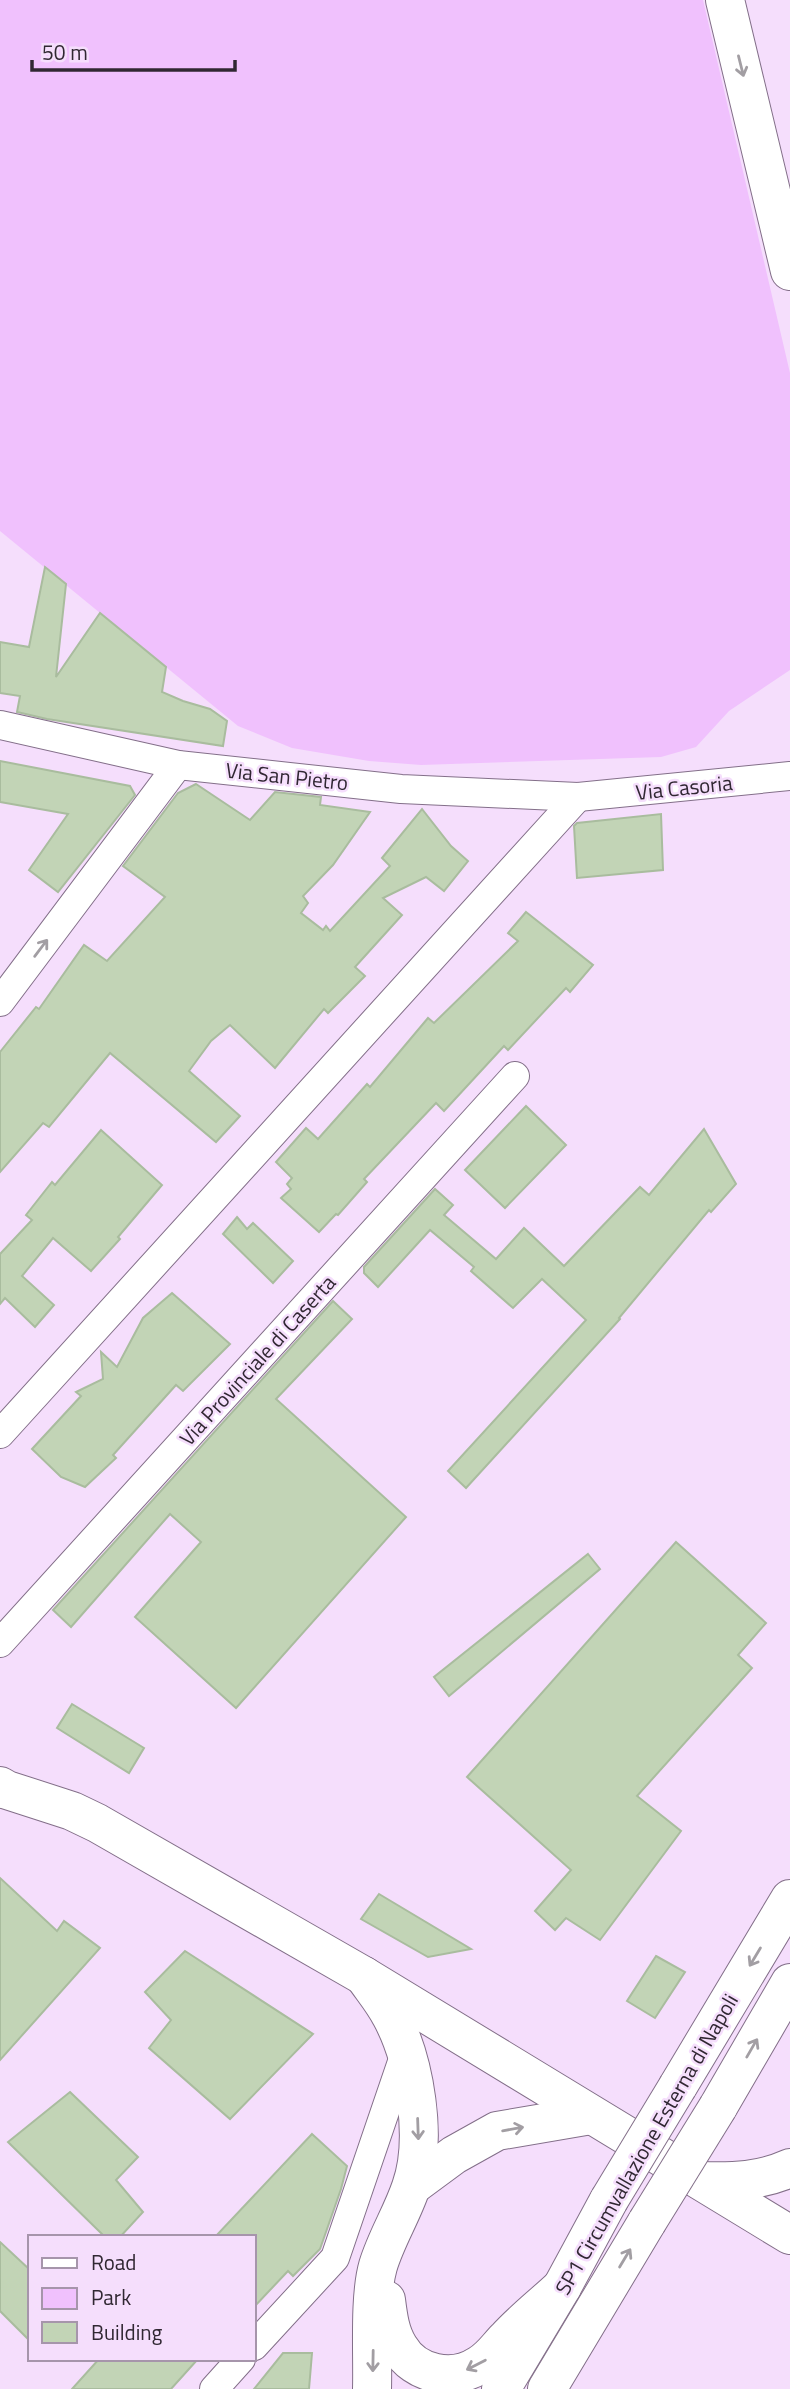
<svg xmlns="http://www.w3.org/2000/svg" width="790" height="2389" viewBox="0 0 790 2389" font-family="'Titillium Web',sans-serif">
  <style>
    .green { fill: #f0c1fd }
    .building { fill: #c2d4b6; stroke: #a9bc9e; stroke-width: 2 }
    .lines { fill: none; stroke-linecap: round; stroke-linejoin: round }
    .street-casing { stroke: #836f89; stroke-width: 30 }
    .secondary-casing { stroke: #836f89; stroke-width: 40 }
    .highway-casing { stroke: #836f89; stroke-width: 40 }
    .street { stroke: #fff; stroke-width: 28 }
    .secondary { stroke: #fff; stroke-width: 38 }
    .highway { stroke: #fff; stroke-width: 38 }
    .highway-bridge-casing { stroke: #836f89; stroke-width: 40; stroke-linecap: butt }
    .highway-bridge { stroke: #fff; stroke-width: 38 }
    .oneway { stroke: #a29ea3 }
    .labels { text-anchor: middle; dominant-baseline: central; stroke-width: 5; stroke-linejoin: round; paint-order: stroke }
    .street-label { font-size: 21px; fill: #302732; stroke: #f5defc }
  </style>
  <rect width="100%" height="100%" fill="#f5defc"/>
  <path class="green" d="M0 0H703L790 373V670L729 711 696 747 661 757 421 765 369 761 292 748 238 726 0 531Z"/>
  <g class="building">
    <path d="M45 567 66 584 56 677 100 613 166 667 162 692 183 701 210 709 227 721 223 746 47 719 17 712 20 696 0 693V642L29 647Z"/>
    <path d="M0 761 130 786 135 795 58 892 29 870 68 814 0 802Z"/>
    <path d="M196 784 250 820 275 792 321 797 320 805 370 812 333 865 303 896 308 903 301 913 323 930 326 926 330 931 390 866 382 858 422 809 451 846 468 861 444 891 426 877 383 898 402 915 355 967 365 976 328 1013 324 1009 275 1068 230 1025 211 1041 189 1071 240 1116 216 1142 110 1053 49 1127 43 1123 0 1172V1052L36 1007 39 1009 84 945 107 961 165 897 123 866 178 793Z"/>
    <path d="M661 814 663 870 577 878 574 826 577 823Z"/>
    <path d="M526 912 593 965 570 992 566 988 508 1050 504 1046 444 1111 436 1103 364 1179 367 1182 338 1215 336 1214 319 1232 281 1198 291 1189 287 1184 292 1178 276 1162 306 1128 318 1139 367 1084 370 1087 428 1018 434 1023 518 941 508 933Z"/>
    <path d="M526 1106 566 1145 505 1208 465 1170Z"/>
    <path d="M704 1129 736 1184 711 1212 709 1210 619 1318 620 1319 466 1488 448 1471 586 1320 542 1279 513 1308 471 1271 474 1267 430 1230 378 1287 364 1273V1267L435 1189 453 1205 444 1215 496 1259 524 1228 564 1266 640 1187 649 1195Z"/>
    <path d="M101 1130 162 1185 118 1237 120 1239 91 1271 53 1238 22 1276 54 1305 35 1327 5 1298 0 1304V1254L32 1220 26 1215 52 1182 55 1185Z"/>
    <path d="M237 1217 247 1229 253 1223 293 1261 273 1283 223 1234Z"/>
    <path d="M172 1293 230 1344 183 1391 176 1385 113 1455 116 1458 85 1487 61 1477 32 1449 81 1396 76 1392 103 1379 101 1352 117 1367 143 1318Z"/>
    <path d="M333 1301 352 1319 276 1399 406 1517 236 1708 135 1617 201 1542 170 1514 71 1627 53 1610Z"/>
    <path d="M676 1542 766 1623 738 1655 752 1668 637 1796 681 1831 600 1940 566 1918 555 1930 535 1911 571 1870 467 1777Z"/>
    <path d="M588 1554 600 1569 449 1696 434 1677Z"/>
    <path d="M72 1704 144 1748 129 1773 57 1728Z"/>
    <path d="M0 1878 57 1931 64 1921 100 1948 0 2060Z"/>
    <path d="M379 1894 471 1949 428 1957 361 1919Z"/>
    <path d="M185 1951 313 2034 230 2119 149 2048 171 2020 145 1992Z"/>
    <path d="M656 1956 685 1972 655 2018 627 2001Z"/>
    <path d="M70 2092 138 2157 116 2180 143 2212 120 2237H105L8 2142Z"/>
    <path d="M312 2134 347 2166 341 2189 320 2249 293 2276 288 2271 254 2307V2237H215Z"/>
    <path d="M0 2242 30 2270V2341L0 2311Z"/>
    <path d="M283 2353H312L309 2389H254Z"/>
    <path d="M99 2359H198L171 2389H72Z"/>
  </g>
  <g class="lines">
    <g class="street-casing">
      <g id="street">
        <path d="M0 725 178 765 401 789 578 797 790 776"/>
        <path d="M0 1002 178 765"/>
        <path d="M0 1434 578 797"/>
        <path d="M0 1643 515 1076"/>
        <path d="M254 2346 335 2258 406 2050"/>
        <path d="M214 2389 241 2359"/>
      </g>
    </g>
    <g class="secondary-casing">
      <path id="secondary" d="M0 1786 7 1790 72 1811 97 1823 364 1976 790 2235"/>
    </g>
    <g class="highway-casing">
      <g id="highway">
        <path d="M725 0 790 271"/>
        <path d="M364 1976C373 1989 384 2002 391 2016 415 2060 428 2139 411 2187 402 2214 386 2239 378 2266 369 2297 373 2355 372 2389"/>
        <path d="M678 2086 790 1899"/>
        <path d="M718 2107 790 1983"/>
        <path d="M702 2181C734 2182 761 2181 790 2168"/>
        <path d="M412 2186 454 2155 497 2131 591 2115"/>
        <path d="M386 2300C388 2316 390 2333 399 2347 415 2375 453 2382 479 2365 491 2358 497 2348 506 2339 523 2320 544 2304 562 2287"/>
        <path d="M501 2389 562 2287 609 2200"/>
        <path d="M547 2389 647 2222"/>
      </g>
    </g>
    <use href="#street" class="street"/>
    <use href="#secondary" class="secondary"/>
    <use href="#highway" class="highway"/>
    <g class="highway-bridge-casing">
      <g id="highway-bridge">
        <path d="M609 2200 678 2086"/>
        <path d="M647 2222 718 2107"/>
      </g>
    </g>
    <use href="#highway-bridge" class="highway-bridge"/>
  </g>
  <defs><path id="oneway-shaft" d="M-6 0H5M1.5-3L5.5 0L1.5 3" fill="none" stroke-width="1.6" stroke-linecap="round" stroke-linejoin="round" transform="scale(1.75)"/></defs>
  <g class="oneway">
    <use href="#oneway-shaft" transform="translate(741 66) rotate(76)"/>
    <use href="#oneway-shaft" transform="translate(41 948) rotate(-53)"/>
    <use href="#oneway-shaft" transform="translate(755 1957) rotate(121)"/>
    <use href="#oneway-shaft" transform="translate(752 2048) rotate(-60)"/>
    <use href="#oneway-shaft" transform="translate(418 2129) rotate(88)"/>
    <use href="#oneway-shaft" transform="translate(513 2129) rotate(-10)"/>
    <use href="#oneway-shaft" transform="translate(625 2258) rotate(-59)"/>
    <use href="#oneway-shaft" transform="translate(373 2361) rotate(91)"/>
    <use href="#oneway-shaft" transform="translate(476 2365) rotate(153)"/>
  </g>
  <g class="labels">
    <g class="street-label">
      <text transform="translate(287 776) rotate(6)">Via San Pietro</text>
      <text transform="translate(684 787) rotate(-6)">Via Casoria</text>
      <text transform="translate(257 1360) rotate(-48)">Via Provinciale di Caserta</text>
      <text transform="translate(646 2144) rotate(-60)">SP1 Circumvallazione Esterna di Napoli</text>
    </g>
  </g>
  <rect x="28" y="2235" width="228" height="126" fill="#f5defc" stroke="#a695ab" stroke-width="2"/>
  <rect x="42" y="2258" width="35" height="10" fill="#ffffff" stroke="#a695ab" stroke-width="2"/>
  <text x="91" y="2270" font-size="21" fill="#302732">Road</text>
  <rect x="42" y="2288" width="35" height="21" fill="#f0c1fd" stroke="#a695ab" stroke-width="2"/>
  <text x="91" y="2305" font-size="21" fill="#302732">Park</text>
  <rect x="42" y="2322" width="35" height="21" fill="#c2d4b6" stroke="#a695ab" stroke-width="2"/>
  <text x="91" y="2340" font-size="21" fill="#302732">Building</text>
  <path d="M32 60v10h203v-10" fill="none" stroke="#302732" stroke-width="3.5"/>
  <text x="42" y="60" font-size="21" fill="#302732" stroke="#f5defc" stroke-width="5" paint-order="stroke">50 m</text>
</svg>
